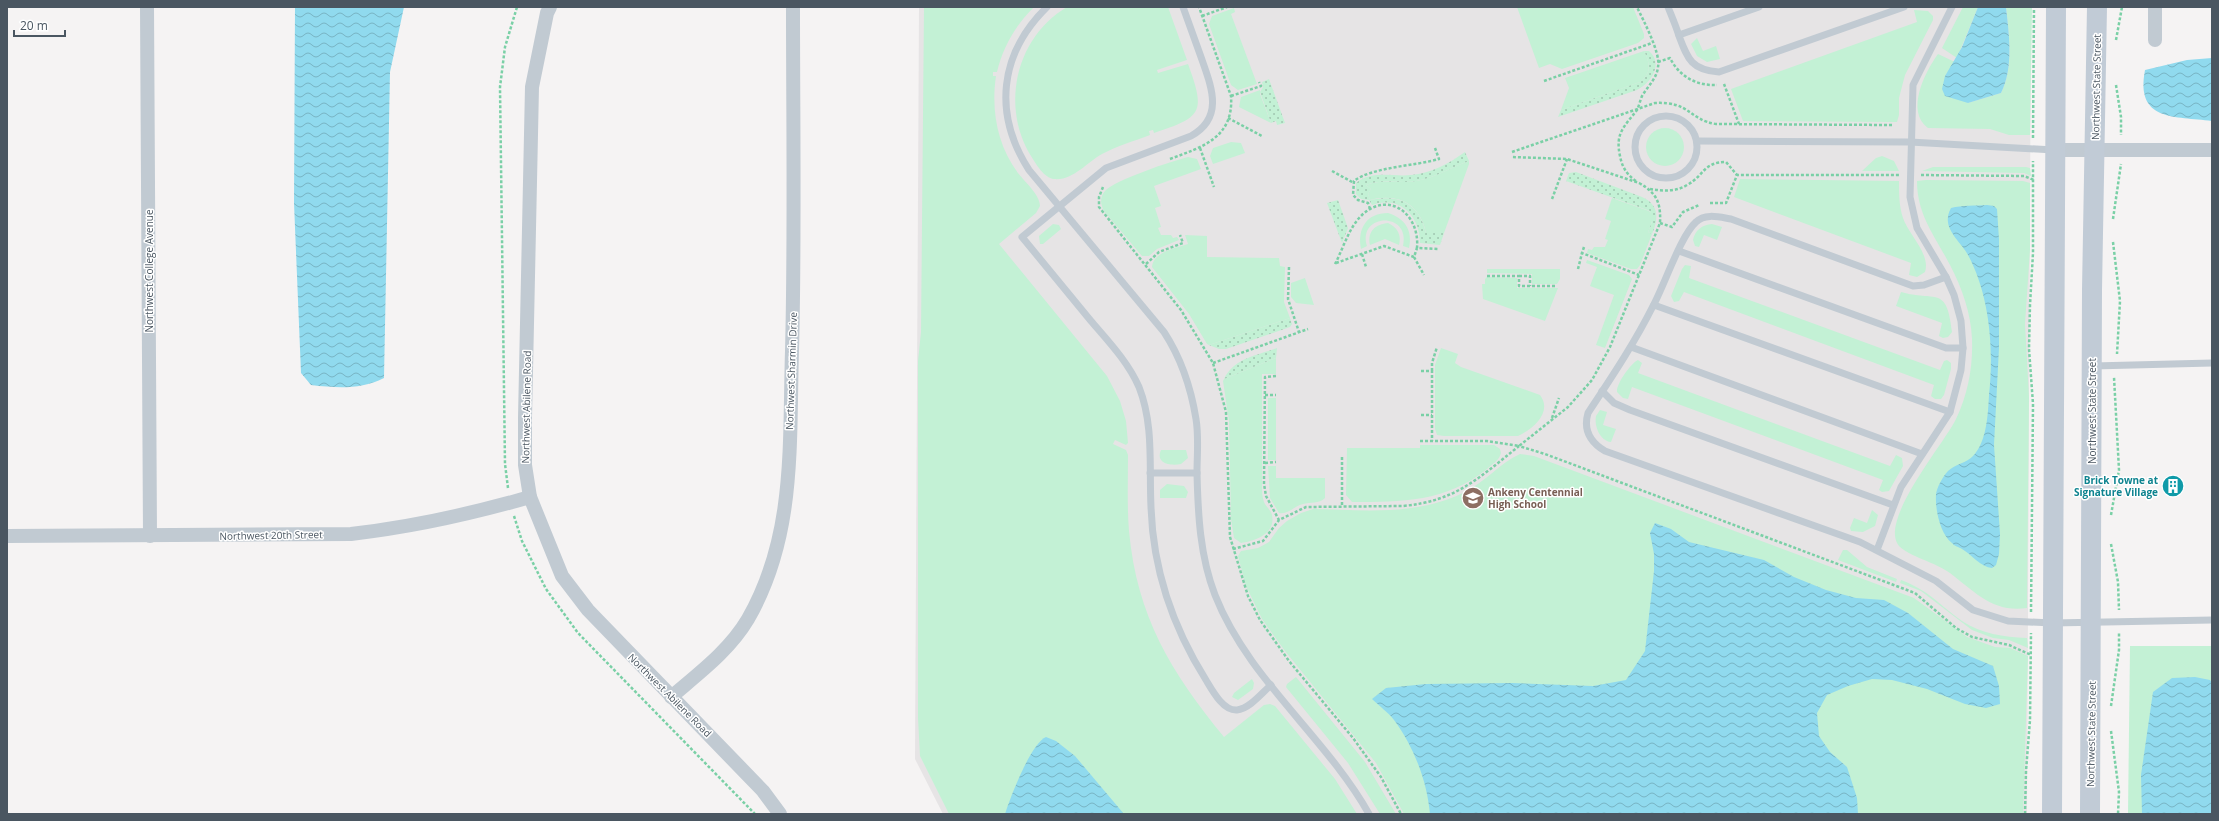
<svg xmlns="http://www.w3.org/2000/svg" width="2219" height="821" viewBox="0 0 2219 821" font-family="'Open Sans',sans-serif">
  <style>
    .education { fill: #e6e4e5 }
    .green { fill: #c3f1d5 }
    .garden { fill: url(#garden-dots) }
    .water { fill: url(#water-waves) }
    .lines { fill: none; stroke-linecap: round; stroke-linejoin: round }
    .path { stroke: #7ad0a6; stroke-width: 2.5; stroke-dasharray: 3 2; stroke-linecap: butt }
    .lane { stroke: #c1cad2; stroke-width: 7 }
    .street { stroke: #c1cad2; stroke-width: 14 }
    .secondary { stroke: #c1cbd6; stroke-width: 20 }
    .labels { text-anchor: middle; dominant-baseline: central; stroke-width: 3; stroke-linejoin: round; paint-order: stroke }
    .street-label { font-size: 10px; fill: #4a5661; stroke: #fff }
    .culture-label { font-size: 10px; font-weight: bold; fill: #0d838f; stroke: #fff; text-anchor: end }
    .education-label { font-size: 10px; font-weight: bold; fill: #785e54; stroke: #fff; text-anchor: start }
  </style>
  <defs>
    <pattern id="garden-dots" width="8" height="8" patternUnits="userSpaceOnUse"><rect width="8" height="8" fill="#c3f1d5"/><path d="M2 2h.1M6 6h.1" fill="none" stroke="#a0c6b0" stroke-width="1.8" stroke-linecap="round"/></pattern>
    <pattern id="water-waves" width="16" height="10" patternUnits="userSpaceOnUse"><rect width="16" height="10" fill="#90daee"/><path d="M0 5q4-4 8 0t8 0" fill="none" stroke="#78b4c4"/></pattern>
  </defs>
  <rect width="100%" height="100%" fill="#f5f3f3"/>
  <path class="education" d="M919 7H2031L2027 814H943L915 759Z"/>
  <g class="green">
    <path d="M924 7H1034C1015 26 1003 47 997 72H993V76H996C991 110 997 145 1018 173 1025 182 1040 195 1040 206L1036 213 999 244 1107 376 1120 401 1126 421 1128 443 1126 445 1115 440 1113 444 1126 450 1128 455C1128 480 1127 506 1129 531 1137 617 1171 672 1224 737L1264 705 1270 704 1275 706 1335 779 1357 814H949L920 756 918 718V361L921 332Z"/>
    <path d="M1067 7H1168L1187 60 1157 70 1158 73 1188 64C1206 113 1202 117 1154 133L1153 130 1149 131 1150 135C1134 141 1117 146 1102 154 1087 162 1073 181 1054 179 1044 178 1036 164 1031 156 1000 106 1016 37 1067 7Z"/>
    <path d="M1517 7H1633L1644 34V38L1638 43 1562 69 1550 64 1539 68Z"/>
    <path d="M1963 7H1978L1957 58 1942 48Z"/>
    <path d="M2006 7H2032L2030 135H2009L1990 129 1928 128C1905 111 1925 72 1938 54L1955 62 1945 76 1968 103 2001 93C2014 68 2009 34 2006 7Z"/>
    <path d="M1234 8 1235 12 1231 14 1257 84 1238 90 1231 85 1209 24 1212 16Z"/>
    <path d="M1914 10 1928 11 1933 16V20L1905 75 1899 98V115L1897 122 1743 121 1731 89 1917 22Z"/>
    <path d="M1697 38 1703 51 1716 46 1720 59 1707 62 1697 56 1691 44Z"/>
    <path d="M1644 51C1650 63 1652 73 1640 82L1561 110 1569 88 1565 78Z"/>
    <path d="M1260 90V94L1271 123 1239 107 1241 97Z"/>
    <circle cx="1665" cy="147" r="19"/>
    <path d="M1231 142 1241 143 1245 153 1213 164 1210 156 1213 148Z"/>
    <path d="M1882 156 1894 161 1899 171H1862L1876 158Z"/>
    <path d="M1188 157 1197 159 1201 169 1154 186 1161 206 1155 208 1161 227 1158 228 1161 235H1171L1173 238 1177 237 1179 240 1157 249 1149 256H1142L1104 211C1101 205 1099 198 1105 191 1115 180 1172 161 1188 157Z"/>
    <path d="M1469 161V164L1444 233H1426C1420 203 1397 193 1370 200L1368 194 1371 189 1366 185C1382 179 1399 184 1416 181 1435 178 1451 167 1469 161Z"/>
    <path d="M1933 167H2026L2030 168 2031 176 2024 173 1922 171Z"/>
    <path d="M1740 179 1899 181C1899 193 1899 206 1903 218 1908 234 1931 254 1925 272L1917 277 1909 275 1911 263 1734 197Z"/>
    <path d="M1926 180 2023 181 2030 183V250L2025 324 2029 397 2027 608C1993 613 1975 592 1950 573 1937 563 1908 556 1899 546 1878 521 1944 444 1956 419 1968 394 1973 367 1972 339 1971 313 1962 288 1950 265 1935 236 1917 215 1917 181Z"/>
    <path d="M1612 198 1649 211C1655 217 1651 225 1648 232L1652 234 1640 265 1637 269H1631L1587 253 1588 249 1592 250 1594 247H1605L1608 240 1605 239 1611 221 1605 219Z"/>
    <path d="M1388 213C1405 218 1413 231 1409 248L1403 246C1411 211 1357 213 1367 246L1361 249C1357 228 1367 213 1388 213Z"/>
    <path d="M1388 223C1397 227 1402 235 1399 245L1385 239 1370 245C1367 231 1376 224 1388 223Z"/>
    <path d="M1053 224 1059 225 1061 229 1043 244H1040L1039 236Z"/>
    <path d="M1712 224 1722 227 1717 240 1704 235 1699 247 1695 246 1693 240C1695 230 1702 225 1712 224Z"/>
    <path d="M1185 235 1207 236V257L1279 258 1280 266 1285 267 1284 302 1290 318 1209 345 1207 344 1189 314 1152 267C1153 252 1176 248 1188 244Z"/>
    <path d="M1587 260 1629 275 1632 279 1605 348 1596 345 1614 295 1590 286 1597 267 1586 263Z"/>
    <path d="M1685 265 1691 266 1689 278 1940 370 1944 361 1947 360 1951 363V369L1944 395 1941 399H1935L1931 396 1934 385 1684 292 1679 301 1674 302 1671 296 1682 269Z"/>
    <path d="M1487 269H1560V279L1557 284H1532V274L1487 273Z"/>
    <path d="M1487 277 1517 278V288H1558L1545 321 1483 299 1482 284H1485V279Z"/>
    <path d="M1305 278 1314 305 1296 303 1291 297V283Z"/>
    <path d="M1901 292C1935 302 1947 284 1952 332L1948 337 1943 338 1939 336 1942 323 1896 306Z"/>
    <path d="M1441 348 1458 354 1455 363 1461 367 1540 395C1553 412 1533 429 1518 436H1444L1437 435 1435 429V365Z"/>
    <path d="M1276 358V374H1262V486C1262 491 1262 497 1264 502 1266 507 1271 510 1272 515 1276 534 1255 541 1241 543L1234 538 1231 519 1229 421 1223 381 1224 379Z"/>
    <path d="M1638 360 1642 363 1638 373 1890 466 1896 455 1902 458 1903 466 1889 491 1882 492 1879 490 1883 480 1632 387 1628 399 1623 398 1617 392C1616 384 1631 363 1638 360Z"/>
    <rect x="1268" y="398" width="8" height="62"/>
    <path d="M1600 410 1607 412 1603 425 1616 429 1611 442C1600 441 1594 426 1596 416Z"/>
    <path d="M1420 445H1494L1500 449 1501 453C1499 461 1492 464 1487 469 1446 502 1402 502 1352 502L1346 495 1347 448H1420Z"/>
    <path d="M1161 450H1186L1188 458 1181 464C1171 466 1155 464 1161 450Z"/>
    <path d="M1520 454 1534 456 1914 598 1967 637 1995 647 2010 648 2028 656 2023 814H1404L1376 763 1285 651 1262 619 1246 586 1238 556 1241 551 1258 548 1269 542 1279 528 1287 521 1301 513 1313 509C1364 510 1418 516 1465 492 1485 482 1500 463 1520 454Z"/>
    <path d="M1268 466H1276V478H1325V498C1319 504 1310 502 1303 504 1294 506 1288 515 1279 513L1270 498Z"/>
    <path d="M1167 484 1184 486 1188 492 1186 498H1160V490Z"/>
    <path d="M1872 510 1878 515 1875 526 1863 532 1851 531 1850 528 1854 518 1867 523Z"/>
    <path d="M1843 550H1847L1867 567 1897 579 1896 582 1838 560Z"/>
    <path d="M1901 580C1930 591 1938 604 1962 621 1982 634 2003 637 2027 638L2028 648 2009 640 1993 638 1972 630 1921 591 1900 583Z"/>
    <path d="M2130 646H2212V814H2128Z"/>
    <path d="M1296 677 1365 762 1396 814H1380L1348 763 1286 687 1287 684Z"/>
    <path d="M1252 679 1254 683 1253 689 1238 700 1232 697 1234 693Z"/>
  </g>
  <g class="garden">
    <path d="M1644 51H1649C1664 64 1651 83 1637 90L1558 117 1561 110 1640 82C1652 73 1650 63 1644 51Z"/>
    <path d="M1269 79 1285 123 1277 125 1276 121 1271 123 1260 92 1263 87 1262 82Z"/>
    <path d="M1465 152 1469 161C1451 167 1435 178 1416 181 1400 184 1382 178 1366 185L1371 189 1368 194 1370 200C1398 194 1419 202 1426 233H1444L1440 245 1420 243C1420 216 1400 195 1372 205L1369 200 1361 199 1356 194V183C1372 170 1393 177 1411 175 1432 173 1448 164 1465 152Z"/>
    <path d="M1576 172 1642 197C1659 204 1659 219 1652 234L1648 232 1652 222 1650 211 1566 181 1569 173Z"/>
    <path d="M1338 200 1348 228 1342 243 1327 203Z"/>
    <path d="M1290 318 1292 324 1290 327 1226 349H1219L1209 345Z"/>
    <path d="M1277 348 1276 358 1224 379C1234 358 1256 356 1277 348Z"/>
  </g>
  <g class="water">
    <path d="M295 7H404L390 72 384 378C360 390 337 388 311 385L301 373 294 203Z"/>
    <path d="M1978 7H2006C2009 34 2014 68 2001 93L1968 103 1945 96 1942 89 1945 76 1962 47Z"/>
    <path d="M2212 58V121C2175 116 2135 122 2145 70L2187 60Z"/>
    <path d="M1987 205 1994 206 1997 209 1999 239V348L1994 445 2000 534 1999 554 1996 565 1992 568C1981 567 1972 555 1962 549 1959 547 1954 546 1952 543 1940 534 1935 509 1936 495 1936 489 1943 476 1948 471 1955 464 1967 463 1973 456 1987 442 1988 413 1989 395 1994 350 1990 296 1968 255 1960 240 1940 228 1951 208 1962 205 1976 206 1987 205Z"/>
    <path d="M1655 523 1671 529 1689 542 1764 560 1794 577 1826 590 1856 598 1884 600 1908 613 1953 649 1993 666 1999 686 2000 704 1986 708 1965 704 1927 689 1892 680 1872 679 1848 686 1827 695 1817 713 1819 736 1830 752 1847 767 1857 798 1858 814H1430C1427 781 1414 747 1394 720 1388 712 1379 706 1372 699L1386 688 1426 684 1512 683 1593 686 1626 680 1645 651 1654 571V554L1650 533Z"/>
    <path d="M2195 677 2210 680 2212 683V814H2142L2141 775 2153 692 2172 678Z"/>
    <path d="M1046 737 1056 741 1075 756 1124 814H1005C1010 798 1031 743 1046 737Z"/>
  </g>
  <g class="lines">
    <g class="path">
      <path d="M1202 16 1227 7"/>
      <path d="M2116 40 2122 7"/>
      <path d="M1658 62 1670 58C1679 76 1696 86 1717 85"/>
      <path d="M1544 81 1652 43"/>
      <path d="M1724 84 1739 124"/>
      <path d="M2116 85 2121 117V135"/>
      <path d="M1231 96 1261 86 1259 82"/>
      <path d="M1228 118 1262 136"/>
      <path d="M2033 138 2034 7"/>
      <path d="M1200 148 1214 187"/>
      <path d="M1512 152 1655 103C1690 101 1689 120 1716 124L1894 125"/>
      <path d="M1170 159C1202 147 1234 138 1231 96L1199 7"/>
      <path d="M1332 171 1354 183"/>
      <path d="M1921 175 2024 176 2034 180"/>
      <path d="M1636 181C1627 175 1622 167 1620 156 1615 133 1624 127 1637 110 1639 106 1640 101 1642 96 1648 86 1657 78 1658 67 1661 53 1643 20 1637 7"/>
      <path d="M1103 187 1099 197V207L1181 310 1213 363 1226 412 1230 537 1248 596 1260 620 1289 661 1353 738 1381 777 1401 814"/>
      <path d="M1650 189C1663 191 1676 192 1687 185 1704 176 1703 162 1726 162L1737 175"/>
      <path d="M1552 199 1567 159"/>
      <path d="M1710 203H1726L1737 175H1899"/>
      <path d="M1370 209 1368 203 1358 200 1353 195 1354 181C1372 167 1415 166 1439 159L1435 148"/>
      <path d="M2113 219 2121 164"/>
      <path d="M1660 223 1672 227 1683 212 1699 205"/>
      <path d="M2113 242 2120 301 2117 354"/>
      <path d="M1584 247 1582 253 1639 275"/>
      <path d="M1362 254 1366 267"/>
      <path d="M1414 257 1424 275"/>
      <path d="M1336 263 1384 246 1414 257 1417 248"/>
      <path d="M1146 264 1159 252 1183 243 1180 235"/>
      <path d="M1335 264C1343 249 1349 227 1362 215 1389 190 1420 214 1417 248L1438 249"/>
      <path d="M1289 267 1288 299 1299 332"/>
      <path d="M1578 269 1582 253"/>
      <path d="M1487 276H1519V286H1556"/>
      <path d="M1519 276H1530V286"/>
      <path d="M1213 363 1308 329"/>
      <path d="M1421 371H1432V441"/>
      <path d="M1432 371V363L1437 347"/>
      <path d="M1276 376 1265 377 1264 484 1266 496 1279 520"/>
      <path d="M1265 395H1276"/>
      <path d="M1421 415H1432"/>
      <path d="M1552 418 1559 398"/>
      <path d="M1420 441H1487L1519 446 1568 407 1592 380 1610 347 1660 223C1661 203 1657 193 1639 183L1567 159 1512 157"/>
      <path d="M1265 463 1276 462"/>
      <path d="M508 488 505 464 500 87 505 47 517 7"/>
      <path d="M1342 505V457"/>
      <path d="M2111 515 2119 470 2114 377"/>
      <path d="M514 516 522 541 546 589 578 633 755 814"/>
      <path d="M2111 544 2118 582 2119 610"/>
      <path d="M1233 549 1263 541 1279 520 1306 507 1403 506C1456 501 1479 478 1519 446L1545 454 1915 593 1956 628 1972 637 2009 645 2031 655"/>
      <path d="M2031 612 2033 404 2029 349 2030 305 2033 253V161"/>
      <path d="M2111 706 2119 650V633"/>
      <path d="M2111 731 2119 792 2118 814"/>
      <path d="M2025 814 2026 771 2030 720 2031 633"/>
    </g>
    <g class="lane">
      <path d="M1047 7C999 54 993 114 1029 170L1164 332C1181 358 1191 388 1196 419 1199 437 1197 455 1197 473 1198 515 1200 556 1215 595 1248 679 1325 736 1369 814"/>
      <path d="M1183 7C1189 24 1195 40 1201 57 1211 86 1225 117 1191 136L1106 168 1022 237C1045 265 1068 293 1091 321 1109 342 1128 362 1139 387 1154 425 1149 466 1151 507 1153 570 1172 626 1206 680 1212 690 1223 711 1237 710 1249 709 1262 693 1271 685"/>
      <path d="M1668 7C1672 17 1676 26 1679 36 1688 60 1692 70 1719 72L1904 7"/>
      <path d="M1679 35 1759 7"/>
      <circle cx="1666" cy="147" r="31"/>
      <path d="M1697 141 1910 142 2054 150"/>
      <path d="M1679 251 1935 344 1946 348H1963"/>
      <path d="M1946 277 1924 285 1913 286 1731 219C1719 217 1705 213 1696 222 1681 235 1664 286 1653 306 1634 344 1611 378 1588 413 1583 430 1590 442 1605 451L1860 542 1936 581 1973 610 2008 621 2052 623 2212 620"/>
      <path d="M1654 305 1950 412"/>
      <path d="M1631 347 1922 454"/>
      <path d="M2093 366 2212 363"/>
      <path d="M1602 391 1614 403 1630 410 1893 505"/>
      <path d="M1150 473H1197"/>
      <path d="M1877 550 1901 487 1950 412 1961 370 1963 348 1961 321 1954 295 1946 277 1917 228 1910 197 1913 85 1952 7"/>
    </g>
    <g class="street">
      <path d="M147 7 150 536"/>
      <path d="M550 7 547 13 532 87 525 418V465L530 497 562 576 588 610 763 791 780 814"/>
      <path d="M2155 40V7"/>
      <path d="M2054 150H2212"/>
      <path d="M7 536 351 534C412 527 471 514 530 497"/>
      <path d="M671 697C699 673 729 651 748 619 796 535 789 445 792 351 795 237 793 122 793 7"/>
    </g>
    <g class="secondary">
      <path d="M2052 814 2056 7"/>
      <path d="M2090 814 2092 290 2097 7"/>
    </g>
  </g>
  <defs>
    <g id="building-disc" transform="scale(1.15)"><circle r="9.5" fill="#0f9aa8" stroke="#fff"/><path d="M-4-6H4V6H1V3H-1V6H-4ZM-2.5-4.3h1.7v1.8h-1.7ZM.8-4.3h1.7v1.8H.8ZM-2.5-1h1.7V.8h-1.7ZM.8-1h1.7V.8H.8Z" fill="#fff"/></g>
    <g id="school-disc" transform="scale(1.15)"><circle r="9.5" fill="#8d6e63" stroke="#fff"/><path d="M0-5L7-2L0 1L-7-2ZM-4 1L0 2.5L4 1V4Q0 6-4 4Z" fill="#fff"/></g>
  </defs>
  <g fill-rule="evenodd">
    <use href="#building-disc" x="2173" y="486"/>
    <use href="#school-disc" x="1473" y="498"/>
  </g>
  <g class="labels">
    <g class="street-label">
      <text transform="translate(2096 87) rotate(-89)">Northwest State Street</text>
      <text transform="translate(149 271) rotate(-90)">Northwest College Avenue</text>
      <text transform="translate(791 371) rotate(-88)">Northwest Sharmin Drive</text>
      <text transform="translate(526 407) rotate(-89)">Northwest Abilene Road</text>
      <text transform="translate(2092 411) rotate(-90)">Northwest State Street</text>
      <text transform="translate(271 535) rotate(-1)">Northwest 20th Street</text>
      <text transform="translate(670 695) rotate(45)">Northwest Abilene Road</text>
      <text transform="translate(2091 734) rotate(-89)">Northwest State Street</text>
    </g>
    <g class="culture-label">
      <text x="2158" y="480">Brick Towne at<tspan x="2158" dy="12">Signature Village</tspan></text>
    </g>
    <g class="education-label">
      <text x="1488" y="492">Ankeny Centennial<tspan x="1488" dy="12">High School</tspan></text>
    </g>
  </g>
  <rect width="2219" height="821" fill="none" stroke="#4a5661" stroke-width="16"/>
  <path d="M14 30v6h51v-6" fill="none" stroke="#4a5661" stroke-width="2"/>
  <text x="20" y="30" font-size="12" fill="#4a5661" stroke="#ffffff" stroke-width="3" paint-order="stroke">20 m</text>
</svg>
